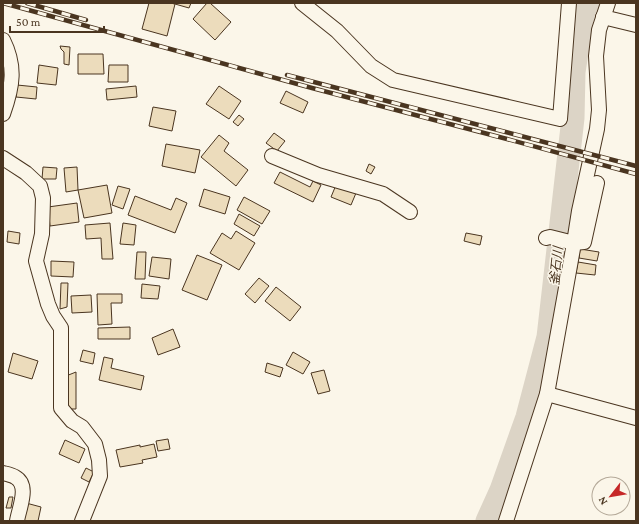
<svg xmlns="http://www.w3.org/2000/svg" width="639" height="524" viewBox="0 0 639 524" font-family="'Crimson Pro','Noto Sans JP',serif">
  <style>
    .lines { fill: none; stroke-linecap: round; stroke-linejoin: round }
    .river { stroke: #dcd4c6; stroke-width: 23 }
    .building { fill: #ecdcbc; stroke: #4a3520 }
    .minor-casing { stroke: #4a3520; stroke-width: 16 }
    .minor { stroke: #fbf6e9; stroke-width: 14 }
    .rail-casing { stroke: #4a3520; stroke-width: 4.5 }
    .rail { stroke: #fbf6e9; stroke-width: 3; stroke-dasharray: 9; stroke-linecap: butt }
    .labels { text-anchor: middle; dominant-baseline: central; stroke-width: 3; stroke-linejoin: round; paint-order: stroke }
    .water-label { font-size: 13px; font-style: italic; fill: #4a3520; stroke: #fbf6e9 }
  </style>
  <rect width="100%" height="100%" fill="#fbf6e9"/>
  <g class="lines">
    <path class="river" d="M487 521 501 490 527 417 548 337 573 118 574 72 582 20 588 3"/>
  </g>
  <g class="building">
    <path d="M149 3H170L175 4 167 36 142 29Z"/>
    <path d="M176 3H191L189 8 175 4Z"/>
    <path d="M207 3H210L231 22 215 40 193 19Z"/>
    <path d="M60 46 70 47 69 65 64 64V52L61 49Z"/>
    <path d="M78 54H103L104 74H78Z"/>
    <path d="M39 65 58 68 56 85 37 83Z"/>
    <path d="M109 65H128V82H108Z"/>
    <path d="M17 85 37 87 36 99 16 97Z"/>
    <path d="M136 86 137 97 107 100 106 89Z"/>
    <path d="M219 86 241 101 229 119 206 104Z"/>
    <path d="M286 91 308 102 303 113 280 103Z"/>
    <path d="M153 107 176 111 172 131 149 126Z"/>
    <path d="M239 115 244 119 238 126 233 122Z"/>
    <path d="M274 133 285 141 277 151 266 143Z"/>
    <path d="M219 135 229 143 224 151 248 170 236 186 201 157Z"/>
    <path d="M166 144 200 150 195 173 162 166Z"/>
    <path d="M369 164 375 167 371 174 366 171Z"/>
    <path d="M43 167 57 168 56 179H42Z"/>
    <path d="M77 167 78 190 66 192 64 168Z"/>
    <path d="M280 172 310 187 313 181 321 185 313 202 274 183Z"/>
    <path d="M107 185 112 213 84 218 78 190Z"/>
    <path d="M336 185 356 193 351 205 331 197Z"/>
    <path d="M118 186 130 189 123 209 112 205Z"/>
    <path d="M204 189 230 197 225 214 199 206Z"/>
    <path d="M135 196 171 210 176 198 187 203 175 233 128 215Z"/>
    <path d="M244 197 270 211 262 224 237 210Z"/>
    <path d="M77 203 79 222 50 226 48 207Z"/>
    <path d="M239 214 260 226 254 236 234 224Z"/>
    <path d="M110 223 113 259H102L101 238 86 239 85 225Z"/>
    <path d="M123 223 136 225 134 245 120 244Z"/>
    <path d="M8 231 20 233 19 244 7 242Z"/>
    <path d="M236 231 255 243 239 270 210 253 222 233 231 239Z"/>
    <path d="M466 233 482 236 480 245 464 241Z"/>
    <path d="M580 249 599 252 597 261 579 258Z"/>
    <path d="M137 252H146L145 279H135Z"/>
    <path d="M197 255 222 265 207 300 182 290Z"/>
    <path d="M152 257 171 259 169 279 149 276Z"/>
    <path d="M51 261 74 262 73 277 51 276Z"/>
    <path d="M578 262 596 265 595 275 576 273Z"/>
    <path d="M259 278 269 286 255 303 245 294Z"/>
    <path d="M61 283H68L67 307 60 309Z"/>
    <path d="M142 284 160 286 158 299 141 298Z"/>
    <path d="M276 287 301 307 290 321 265 301Z"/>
    <path d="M97 294H122V303H111L112 324 98 325Z"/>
    <path d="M91 295 92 312 72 313 71 296Z"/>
    <path d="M130 327V339H98V328Z"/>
    <path d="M173 329 180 347 158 355 152 338Z"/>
    <path d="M83 350 95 353 93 364 80 361Z"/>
    <path d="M293 352 310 362 303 374 286 365Z"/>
    <path d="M13 353 38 361 32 379 8 372Z"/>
    <path d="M104 357 113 359 111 368 144 376 141 390 99 380Z"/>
    <path d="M267 363 283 368 280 377 265 372Z"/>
    <path d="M324 370 330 391 318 394 311 373Z"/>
    <path d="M76 372V409H65L66 376Z"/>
    <path d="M168 439 170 449 158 451 156 441Z"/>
    <path d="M65 440 85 449 79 463 59 454Z"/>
    <path d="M154 444 157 457 142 460 143 463 120 467 116 450 140 445V447Z"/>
    <path d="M86 468 94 472 89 482 81 478Z"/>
    <path d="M9 497H13L11 508H6Z"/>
    <path d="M26 503 41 507 38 521H22Z"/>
  </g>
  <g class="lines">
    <g class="minor-casing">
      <g id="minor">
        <path d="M302 3 337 31 371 66 393 80 560 119 569 3"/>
        <path d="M603 17 636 25"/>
        <path d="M3 40C16 66 13 86 3 114"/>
        <path d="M272 156 318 175 383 194 410 212"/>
        <path d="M3 158 26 173 40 186 43 198 42 234 36 261 48 304 53 316 61 328V408L72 421 82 427 95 444 99 460 100 476 82 521"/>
        <path d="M546 238 550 237 574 243 579 211 597 129 599 110 596 56 599 30 608 3"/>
        <path d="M547 394 636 418"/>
        <path d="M3 473C7 474 12 475 15 477 30 485 19 508 17 521"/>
        <path d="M506 521 547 394 574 243 584 242 597 183"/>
      </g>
    </g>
    <use href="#minor" class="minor"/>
    <g class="rail-casing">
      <g id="rail">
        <path d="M3 3 312 88 507 139 636 174"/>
        <path d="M27 3 86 20"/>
        <path d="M287 75 636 166"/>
      </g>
    </g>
    <use href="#rail" class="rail"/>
  </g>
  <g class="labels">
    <g class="water-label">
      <text transform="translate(556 266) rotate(-84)">釜石川</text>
    </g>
  </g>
  <rect width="639" height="524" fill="none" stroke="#4a3520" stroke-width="8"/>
  <g transform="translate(611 496) rotate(239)"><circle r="19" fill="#fbf6e9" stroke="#b4a999"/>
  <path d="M0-3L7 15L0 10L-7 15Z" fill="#c62828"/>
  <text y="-6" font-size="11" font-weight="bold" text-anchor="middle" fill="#4a3520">N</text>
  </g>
  <path d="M10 26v6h94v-6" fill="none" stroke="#4a3520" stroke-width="2"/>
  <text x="16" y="26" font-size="12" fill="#4a3520" stroke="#fbf6e9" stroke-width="3" paint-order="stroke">50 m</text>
</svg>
